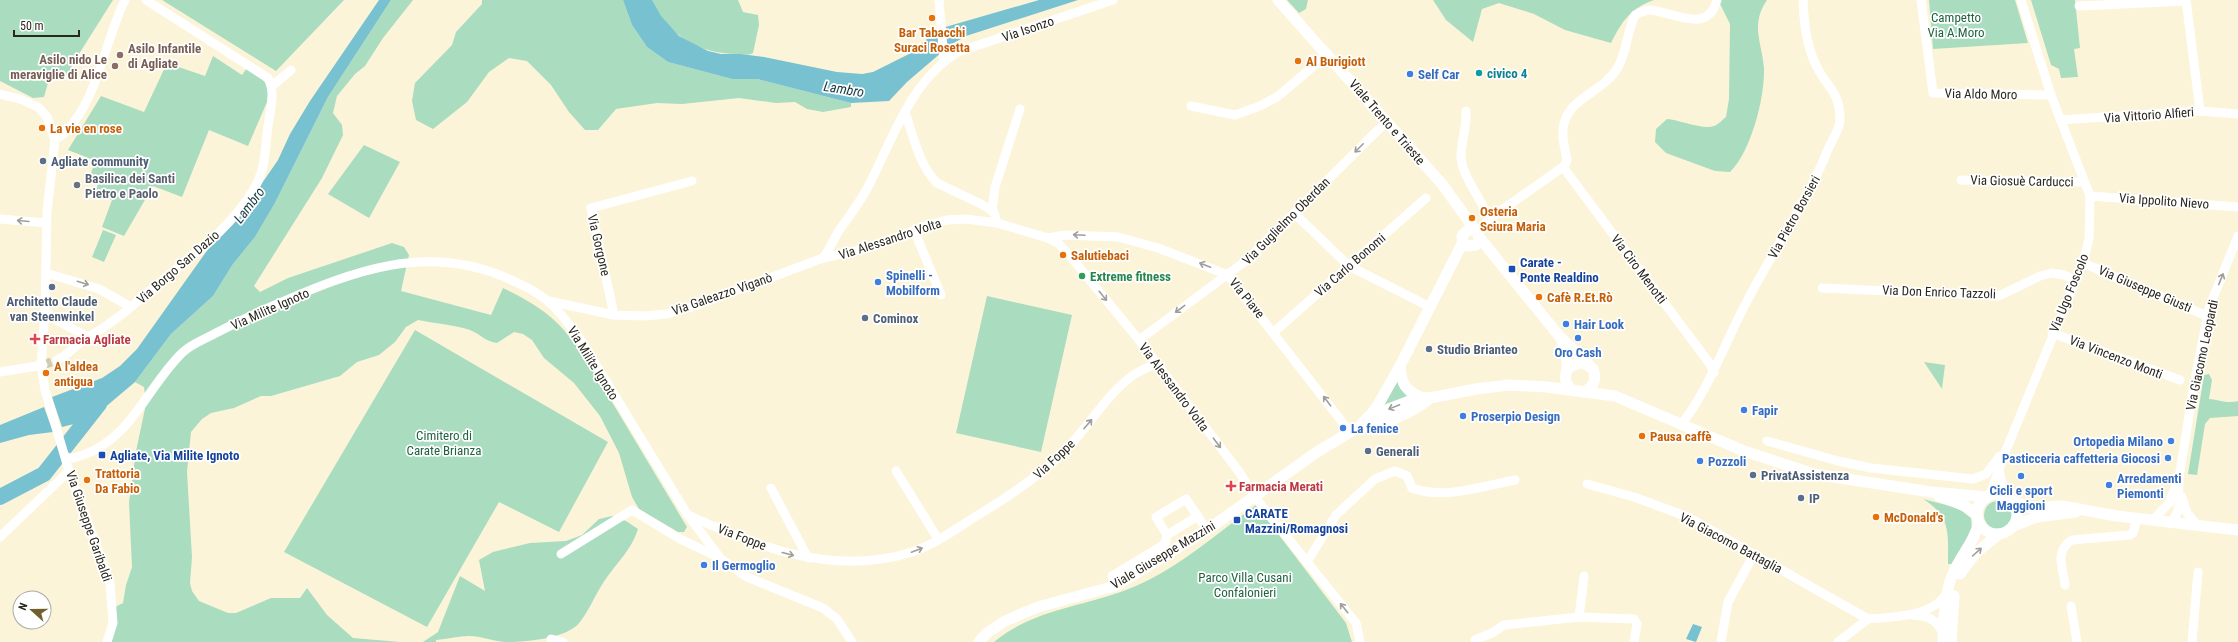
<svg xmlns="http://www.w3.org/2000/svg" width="2238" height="642" viewBox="0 0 2238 642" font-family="'Roboto Condensed',sans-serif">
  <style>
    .green { fill: #aadcbf }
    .water { fill: #78c1d1 }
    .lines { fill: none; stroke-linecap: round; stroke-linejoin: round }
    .river { stroke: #78c1d1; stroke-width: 16 }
    .minor-tunnel { stroke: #d2cbb3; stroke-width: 9; stroke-dasharray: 9 4.5; stroke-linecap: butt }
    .minor { stroke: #fff; stroke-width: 9 }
    .major { stroke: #fff; stroke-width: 11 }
    .oneway { stroke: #9f9e99 }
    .food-dot { fill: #e8710a; stroke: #fff; stroke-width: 1.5 }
    .education-dot { fill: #8d6e63; stroke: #fff; stroke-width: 1.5 }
    .culture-dot { fill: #0f9aa8; stroke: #fff; stroke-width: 1.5 }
    .shop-dot { fill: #3f7fe0; stroke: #fff; stroke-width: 1.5 }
    .service-dot { fill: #5c6f8a; stroke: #fff; stroke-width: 1.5 }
    .worship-dot { fill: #6b7280; stroke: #fff; stroke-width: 1.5 }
    .transit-dot { fill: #1a4fb4; stroke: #fff; stroke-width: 1.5 }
    .leisure-dot { fill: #2e9e5b; stroke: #fff; stroke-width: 1.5 }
    .health-dot { fill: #e0444e; stroke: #fff; stroke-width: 1.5 }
    .labels { text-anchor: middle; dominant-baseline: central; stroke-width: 3.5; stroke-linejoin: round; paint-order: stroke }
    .park-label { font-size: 13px; fill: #206242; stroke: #fff }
    .street-label { font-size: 13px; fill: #2a271d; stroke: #fff }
    .food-label { font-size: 13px; font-weight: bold; fill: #c56008; stroke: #fff; text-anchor: start }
    .education-label { font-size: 13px; font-weight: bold; fill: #785e54; stroke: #fff; text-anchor: start }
    .culture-label { font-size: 13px; font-weight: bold; fill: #0d838f; stroke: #fff; text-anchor: start }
    .shop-label { font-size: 13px; font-weight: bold; fill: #366cbe; stroke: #fff; text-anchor: start }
    .service-label { font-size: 13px; font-weight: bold; fill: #4e5e75; stroke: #fff; text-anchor: start }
    .worship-label { font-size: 13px; font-weight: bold; fill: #5b616d; stroke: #fff; text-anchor: start }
    .transit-label { font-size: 13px; font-weight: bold; fill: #164399; stroke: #fff; text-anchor: start }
    .leisure-label { font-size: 13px; font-weight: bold; fill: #27864d; stroke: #fff; text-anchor: start }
    .health-label { font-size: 13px; font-weight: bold; fill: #be3a42; stroke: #fff; text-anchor: start }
    .water-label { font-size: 14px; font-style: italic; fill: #163a41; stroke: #fff }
  </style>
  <rect width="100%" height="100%" fill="#fcf4d9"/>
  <g class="green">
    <path d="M0 0H113L72 65 69 75 50 76 44 97 33 98 0 81Z"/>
    <path d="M162 0H344L276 71Z"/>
    <path d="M391 0H413L383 38 365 66 355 74 337 96 333 113 342 125 343 135 322 178 254 286 260 292 288 278 392 243 404 247 409 255 401 291 491 315 503 288C525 299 546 310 563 329 583 352 599 381 615 407 639 447 663 487 687 527L684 532H678L639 509 632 497 619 453 600 416 574 383 544 358 532 340 523 334 514 332 497 343C486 342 480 334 470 330 455 325 433 323 418 320L406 327 395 342 379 355 357 362 340 376 271 396H261L234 408 211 413 202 419 191 432 187 472 192 557 190 583 192 591 199 601 228 613H236L271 598H300L307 588 327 615 353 638 400 642H107L113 608 123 603 126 585 132 567 129 502 136 451 146 404 144 387 135 382 171 334 213 296 233 264 255 237 275 203 328 97Z"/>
    <path d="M482 0H623L632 25 647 47 668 62 732 79H757L851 103V107L823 112 807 109 795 102 776 103 739 98 682 104 657 103 616 109 598 130H585L569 112 551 85 527 61 509 58 489 72 467 102 433 129 416 120 412 101 415 83 452 45 456 32 482 4Z"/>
    <path d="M652 0H738L743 12 758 15 759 25 753 53C748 56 745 54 739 54 702 55 666 35 652 0Z"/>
    <path d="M1287 0H1308L1306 9 1299 13Z"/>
    <path d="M1433 0H1654C1631 8 1622 21 1611 43L1565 30 1534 14 1499 3 1482 9 1473 42 1446 20Z"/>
    <path d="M1718 0H1767C1750 25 1762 42 1764 68 1765 97 1751 152 1730 172L1715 171 1666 153 1655 142 1656 129 1667 119C1680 120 1703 130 1714 126 1718 125 1723 119 1726 117L1729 99 1730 24Z"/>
    <path d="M1929 0H2015L2028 43 1933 49Z"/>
    <path d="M2031 0H2075L2080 48 2074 49 2078 77 2061 78 2059 69 2051 65Z"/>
    <path d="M213 56 242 75 247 68 265 82 269 89 267 102 248 146 209 130 182 197 153 186 124 236 102 227 112 200 95 193 99 181 89 177 96 161 68 150 101 96 144 112 167 63 205 76Z"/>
    <path d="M364 145 400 162 369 218 328 194Z"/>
    <path d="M103 230 116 235 104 262 92 257Z"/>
    <path d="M987 296 1072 315 1041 452 956 433Z"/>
    <path d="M415 330 608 442 559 532 499 502 427 627 284 552Z"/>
    <path d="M1924 362 1945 365 1942 389Z"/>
    <path d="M2209 374 2212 380 2209 399C2220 400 2227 404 2238 401V416L2210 418 2205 424 2197 475 2188 474 2204 375Z"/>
    <path d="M1398 379 1400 388 1408 397 1383 407Z"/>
    <path d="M1923 499 1958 508 1971 518 1972 530 1952 564H1948C1948 533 1951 516 1923 499Z"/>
    <circle cx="1998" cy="515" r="14"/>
    <path d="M1256 505 1346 623 1352 642H994C1032 610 1081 607 1126 590 1174 572 1215 535 1256 505Z"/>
    <path d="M612 516 626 521 638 529C632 549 616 564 605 580 596 593 590 609 580 622 567 639 525 642 505 642 493 641 481 636 469 636 458 636 447 639 436 640V642H423L438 632 460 576 485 591 479 560 493 552 530 543 566 541 582 535 599 519Z"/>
  </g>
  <g class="water">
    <path d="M379 0H391L328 97 275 203 255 237 233 264 213 296 171 334 135 382 90 420 62 427 52 397 102 378 120 366 137 349 206 252 258 189 278 160 290 134 310 101Z"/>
    <path d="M623 0H652L661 16 679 36 708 51 721 54H741L764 57 837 72 862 74 873 72 909 54 939 29 942 52 907 82 889 101 851 103 757 79H732L668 62 647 47 632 25Z"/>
    <path d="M1039 0H1078L966 36 945 48 942 28Z"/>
    <path d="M44 407 53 432 29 435 0 443V425Z"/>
    <path d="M1693 624 1702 627 1696 642 1686 639Z"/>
  </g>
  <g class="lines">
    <path class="river" d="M0 497 44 474 99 404"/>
    <path class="minor-tunnel" d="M43 365 57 360"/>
    <g class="minor">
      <path d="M939 0 944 60"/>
      <path d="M1113 0 958 52C912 80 894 135 871 181 862 200 850 215 838 232 833 241 829 250 823 258L869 248 931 224 947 220 966 219 997 223 1048 238 1058 243 1070 256 1139 340 1240 473 1254 496 1356 623 1360 642"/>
      <path d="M1921 0 1933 93 2051 95"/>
      <path d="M2186 0 2200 111"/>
      <path d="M2079 6 2186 1"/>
      <path d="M272 86 291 70"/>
      <path d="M0 94 20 99 38 107 47 117 55 140 47 212 45 311 41 366 45 390 69 471 110 583 113 623 107 642"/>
      <path d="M1191 106 1235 115 1260 106 1277 97 1328 54"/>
      <path d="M1466 111C1467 127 1461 142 1461 157 1462 177 1483 201 1489 219"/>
      <path d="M905 112C913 135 919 165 937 183L981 204 994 212 997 223"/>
      <path d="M2060 120 2200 111 2238 114"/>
      <path d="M55 140C96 114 104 41 125 0"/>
      <path d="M1563 167 1710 364 1714 373"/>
      <path d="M1961 180 2084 182"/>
      <path d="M2090 196 2238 207"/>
      <path d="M992 211 995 187 1020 109"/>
      <path d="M1294 213 1349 266 1430 307"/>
      <path d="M0 219 46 223"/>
      <path d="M914 230 941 295"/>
      <path d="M1478 234 1489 219 1563 167 1567 161C1566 152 1562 140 1563 131 1564 98 1604 93 1618 67 1627 51 1627 32 1635 15 1639 13 1645 10 1650 10 1674 12 1708 35 1717 0"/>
      <path d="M1048 238 1065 235 1118 237 1158 248 1228 275 1350 432"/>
      <path d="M2083 263 2207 316"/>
      <path d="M46 273 99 289 131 307"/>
      <path d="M1822 288 1999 296 2040 276 2052 273 2064 275 2075 280"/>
      <path d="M549 301 614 315 644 316 667 314 695 306 823 258"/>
      <path d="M45 311 58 321 88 337"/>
      <path d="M614 315 591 208 692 181"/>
      <path d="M1274 332 1426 198"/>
      <path d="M2052 333 2180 380"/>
      <path d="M1139 340 1247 260 1387 121"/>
      <path d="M57 360C69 355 77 343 88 337 119 320 143 296 170 274 201 249 235 223 255 187 266 168 265 147 268 126 270 109 276 94 268 78L146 0"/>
      <path d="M0 372 43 365"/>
      <path d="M1681 425C1709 389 1723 347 1744 307 1771 253 1807 203 1829 147 1833 139 1840 128 1840 119 1840 91 1826 87 1816 65 1806 45 1804 22 1803 0"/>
      <path d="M1767 441 1838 461 1871 468 1973 479 1986 474 2000 456"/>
      <path d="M65 456C71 460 77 457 83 455 132 438 147 387 182 353 191 344 203 340 214 334 234 324 254 314 275 305 353 271 426 242 509 279 523 285 540 293 551 304 564 316 574 331 584 345L687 514 721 559 747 577 823 608 837 619 852 642"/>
      <path d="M1999 469 2001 480 2011 499"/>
      <path d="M896 471 938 539"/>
      <path d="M1587 484 1634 497 1688 517 1868 619"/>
      <path d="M771 488 808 558"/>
      <path d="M1990 495 2004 455 2083 263 2089 239 2090 196 2051 95 2021 0"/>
      <path d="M2182 497 2187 513 2197 525"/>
      <path d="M688 515C758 547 834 577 912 552 936 544 957 528 978 515 1008 497 1038 477 1063 453 1087 429 1105 396 1132 376 1139 371 1148 368 1155 363"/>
      <path d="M1198 516 1167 535 1156 517 1186 499 1207 530"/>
      <path d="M2153 520 2169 503 2177 483"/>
      <path d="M2172 522 2178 511 2179 478 2194 385 2209 308 2238 236"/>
      <path d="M0 537 69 471"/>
      <path d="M561 554 632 510 680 539 716 556"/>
      <path d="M1307 562 1336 515 1375 479 1395 471 1407 476 1412 488C1443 500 1483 486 1515 480"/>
      <path d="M2065 585C2063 568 2054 551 2072 540L2130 535 2133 533 2137 518"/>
      <path d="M1115 586 1112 576 1165 544 1167 535"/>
      <path d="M2071 606 2077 642"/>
      <path d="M1913 615C1928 616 1937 619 1943 634"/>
      <path d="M1579 617 1584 576"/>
      <path d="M1868 619C1892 617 1932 617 1946 594"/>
      <path d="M551 639 563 642"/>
      <path d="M1476 642 1475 640 1492 633 1504 625 1579 617 1634 619 1637 624 1634 642"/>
      <path d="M1721 642 1728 602 1754 554"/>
      <path d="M1838 642 1868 619"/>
      <path d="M2192 642 2198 572"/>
    </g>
    <g class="major">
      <path d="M1278 0 1442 184 1478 234 1479 240 1476 245 1467 246 1463 242 1462 236 1468 230H1474"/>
      <path d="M1479 237 1560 337 1590 366"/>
      <path d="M1561 338 1567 360V371"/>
      <path d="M1400 366C1401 383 1405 390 1420 397"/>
      <path d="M1574 391C1565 385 1563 376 1569 367L1582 362 1593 369C1597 379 1594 387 1584 392"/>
      <path d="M1369 417 1378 405 1400 366 1463 242"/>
      <path d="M1360 426C1380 428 1415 411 1430 398"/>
      <circle cx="1997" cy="514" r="20"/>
      <path d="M1939 496 1965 506 1977 515"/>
      <path d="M2012 501 2032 508 2062 506 2117 516 2238 530"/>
      <path d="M2013 526 2037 517 2076 512"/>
      <path d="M1960 574 1976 553 1999 534"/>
      <path d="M979 642 987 633 1005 621 1038 607 1115 586 1207 530 1317 452 1360 426 1368 417 1420 397 1430 398 1476 389 1509 385 1547 387 1615 396 1744 451 1814 474 1931 492 1987 497"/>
      <path d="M1943 642C1944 617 1944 591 1955 569 1964 551 1974 542 1979 522"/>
      <path d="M1951 642 1954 596"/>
    </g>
  </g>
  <defs><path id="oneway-shaft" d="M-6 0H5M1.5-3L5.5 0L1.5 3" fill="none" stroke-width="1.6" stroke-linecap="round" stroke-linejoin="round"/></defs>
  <g class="oneway">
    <use href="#oneway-shaft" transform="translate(1359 148) rotate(135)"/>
    <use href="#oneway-shaft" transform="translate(23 221) rotate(-175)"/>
    <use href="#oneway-shaft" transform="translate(1079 235) rotate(-177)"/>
    <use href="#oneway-shaft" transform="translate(1205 265) rotate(-159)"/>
    <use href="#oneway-shaft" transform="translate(2221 279) rotate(-68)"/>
    <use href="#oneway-shaft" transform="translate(83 283) rotate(17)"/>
    <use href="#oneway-shaft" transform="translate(1103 296) rotate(51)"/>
    <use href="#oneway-shaft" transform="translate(1180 309) rotate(143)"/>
    <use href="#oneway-shaft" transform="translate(1327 401) rotate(-127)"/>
    <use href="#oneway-shaft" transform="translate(1394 407) rotate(158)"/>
    <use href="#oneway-shaft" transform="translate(1088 424) rotate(-49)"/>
    <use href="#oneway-shaft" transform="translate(1217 443) rotate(53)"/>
    <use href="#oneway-shaft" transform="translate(917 550) rotate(-21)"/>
    <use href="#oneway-shaft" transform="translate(1977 552) rotate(-42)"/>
    <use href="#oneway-shaft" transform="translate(788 554) rotate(15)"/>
    <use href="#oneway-shaft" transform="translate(1344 608) rotate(-129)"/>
  </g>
  <g class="food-dot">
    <circle cx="932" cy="18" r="4"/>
    <circle cx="1298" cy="61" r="4"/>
    <circle cx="42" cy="128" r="4"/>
    <circle cx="1472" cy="218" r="4"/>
    <circle cx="1063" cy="255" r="4"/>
    <circle cx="1539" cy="297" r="4"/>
    <circle cx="46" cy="373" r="4"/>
    <circle cx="1642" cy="436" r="4"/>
    <circle cx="87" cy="480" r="4"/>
    <circle cx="1876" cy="517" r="4"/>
  </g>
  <g class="education-dot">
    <circle cx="120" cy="55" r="4"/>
    <circle cx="115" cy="66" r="4"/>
  </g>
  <circle class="culture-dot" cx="1479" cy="73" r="4"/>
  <g class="shop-dot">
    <circle cx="1410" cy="74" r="4"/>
    <circle cx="878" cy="282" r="4"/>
    <circle cx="1566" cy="324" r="4"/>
    <circle cx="1578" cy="338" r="4"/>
    <circle cx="1744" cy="410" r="4"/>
    <circle cx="1463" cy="416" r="4"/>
    <circle cx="1343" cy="428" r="4"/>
    <circle cx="2171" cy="441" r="4"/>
    <circle cx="2168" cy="458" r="4"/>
    <circle cx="1700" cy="461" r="4"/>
    <circle cx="2021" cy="476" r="4"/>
    <circle cx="2109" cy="485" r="4"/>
    <circle cx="704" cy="565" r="4"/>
  </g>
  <g class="service-dot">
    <circle cx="43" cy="161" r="4"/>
    <circle cx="52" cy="287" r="4"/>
    <circle cx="865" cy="318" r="4"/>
    <circle cx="1429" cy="349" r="4"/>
    <circle cx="1368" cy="451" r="4"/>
    <circle cx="1753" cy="475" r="4"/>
    <circle cx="1801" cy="498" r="4"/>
  </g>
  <circle class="worship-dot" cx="77" cy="185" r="4"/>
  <g class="transit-dot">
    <rect x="1508" y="265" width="8" height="8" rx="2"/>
    <rect x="98" y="451" width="8" height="8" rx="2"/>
    <rect x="1233" y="516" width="8" height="8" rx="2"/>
  </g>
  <circle class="leisure-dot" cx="1082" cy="276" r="4"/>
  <g class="health-dot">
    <path d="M33 333h4v4h4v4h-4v4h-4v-4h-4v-4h4z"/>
    <path d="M1229 480h4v4h4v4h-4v4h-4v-4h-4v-4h4z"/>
  </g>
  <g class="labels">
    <g class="park-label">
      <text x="1956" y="17">Campetto<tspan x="1956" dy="15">Via A.Moro</tspan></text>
      <text x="444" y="435">Cimitero di<tspan x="444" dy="15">Carate Brianza</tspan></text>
      <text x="1245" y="577">Parco Villa Cusani<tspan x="1245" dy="15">Confalonieri</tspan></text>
    </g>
    <g class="street-label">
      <text transform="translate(1028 29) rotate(-19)">Via Isonzo</text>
      <text transform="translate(1981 94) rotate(1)">Via Aldo Moro</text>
      <text transform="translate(2149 115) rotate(-4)">Via Vittorio Alfieri</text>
      <text transform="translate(1387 122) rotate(49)">Viale Trento e Trieste</text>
      <text transform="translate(2022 181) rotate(1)">Via Giosuè Carducci</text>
      <text transform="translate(2164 201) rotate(4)">Via Ippolito Nievo</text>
      <text transform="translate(1794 217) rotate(-61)">Via Pietro Borsieri</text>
      <text transform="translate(1286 221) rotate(-45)">Via Guglielmo Oberdan</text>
      <text transform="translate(890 239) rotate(-18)">Via Alessandro Volta</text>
      <text transform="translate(599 245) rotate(77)">Via Gorgone</text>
      <text transform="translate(1350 265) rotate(-41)">Via Carlo Bonomi</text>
      <text transform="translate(178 267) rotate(-41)">Via Borgo San Dazio</text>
      <text transform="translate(1639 269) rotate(53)">Via Ciro Menotti</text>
      <text transform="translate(2145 289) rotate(23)">Via Giuseppe Giusti</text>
      <text transform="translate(1939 292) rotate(2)">Via Don Enrico Tazzoli</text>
      <text transform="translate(2069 293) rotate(-68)">Via Ugo Foscolo</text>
      <text transform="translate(722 294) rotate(-19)">Via Galeazzo Viganò</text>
      <text transform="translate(1247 298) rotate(51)">Via Piave</text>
      <text transform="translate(270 309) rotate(-24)">Via Milite Ignoto</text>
      <text transform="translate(2202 355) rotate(-78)">Via Giacomo Leopardi</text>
      <text transform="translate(2116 357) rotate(21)">Via Vincenzo Monti</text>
      <text transform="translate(593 363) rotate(58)">Via Milite Ignoto</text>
      <text transform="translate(1174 387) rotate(53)">Via Alessandro Volta</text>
      <text transform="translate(1054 459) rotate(-43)">Via Foppe</text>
      <text transform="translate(89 526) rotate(71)">Via Giuseppe Garibaldi</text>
      <text transform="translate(742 537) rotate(21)">Via Foppe</text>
      <text transform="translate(1731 543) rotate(28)">Via Giacomo Battaglia</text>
      <text transform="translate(1163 555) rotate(-31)">Viale Giuseppe Mazzini</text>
    </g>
    <g class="food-label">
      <text x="932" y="32" text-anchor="middle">Bar Tabacchi<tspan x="932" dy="15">Suraci Rosetta</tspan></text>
      <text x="1306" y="61">Al Burigiott</text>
      <text x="50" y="128">La vie en rose</text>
      <text x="1480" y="211">Osteria<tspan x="1480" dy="15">Sciura Maria</tspan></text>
      <text x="1071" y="255">Salutiebaci</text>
      <text x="1547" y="297">Cafè R.Et.Rò</text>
      <text x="54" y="366">A l'aldea<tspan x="54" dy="15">antigua</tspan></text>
      <text x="1650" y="436">Pausa caffè</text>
      <text x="95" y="473">Trattoria<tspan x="95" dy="15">Da Fabio</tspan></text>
      <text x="1884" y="517">McDonald's</text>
    </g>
    <g class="education-label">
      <text x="128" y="48">Asilo Infantile<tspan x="128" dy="15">di Agliate</tspan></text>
      <text x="107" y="59" text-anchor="end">Asilo nido Le<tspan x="107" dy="15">meraviglie di Alice</tspan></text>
    </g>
    <g class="culture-label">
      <text x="1487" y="73">civico 4</text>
    </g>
    <g class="shop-label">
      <text x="1418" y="74">Self Car</text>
      <text x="886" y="275">Spinelli -<tspan x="886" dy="15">Mobilform</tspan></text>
      <text x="1574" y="324">Hair Look</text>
      <text x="1578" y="352" text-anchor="middle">Oro Cash</text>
      <text x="1752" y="410">Fapir</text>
      <text x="1471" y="416">Proserpio Design</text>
      <text x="1351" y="428">La fenice</text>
      <text x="2163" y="441" text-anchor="end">Ortopedia Milano</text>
      <text x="2160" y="458" text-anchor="end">Pasticceria caffetteria Giocosi</text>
      <text x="1708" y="461">Pozzoli</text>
      <text x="2117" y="478">Arredamenti<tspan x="2117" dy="15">Piemonti</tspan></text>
      <text x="2021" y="490" text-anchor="middle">Cicli e sport<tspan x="2021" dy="15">Maggioni</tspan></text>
      <text x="712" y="565">Il Germoglio</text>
    </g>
    <g class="service-label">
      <text x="51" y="161">Agliate community</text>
      <text x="52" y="301" text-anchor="middle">Architetto Claude<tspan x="52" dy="15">van Steenwinkel</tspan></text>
      <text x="873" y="318">Cominox</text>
      <text x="1437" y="349">Studio Brianteo</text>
      <text x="1376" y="451">Generali</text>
      <text x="1761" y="475">PrivatAssistenza</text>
      <text x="1809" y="498">IP</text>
    </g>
    <g class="worship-label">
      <text x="85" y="178">Basilica dei Santi<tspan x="85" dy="15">Pietro e Paolo</tspan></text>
    </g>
    <g class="transit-label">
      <text x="1520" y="262">Carate -<tspan x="1520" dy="15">Ponte Realdino</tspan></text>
      <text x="110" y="455">Agliate, Via Milite Ignoto</text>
      <text x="1245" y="513">CARATE<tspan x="1245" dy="15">Mazzini/Romagnosi</tspan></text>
    </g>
    <g class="leisure-label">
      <text x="1090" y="276">Extreme fitness</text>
    </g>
    <g class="health-label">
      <text x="43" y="339">Farmacia Agliate</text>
      <text x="1239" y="486">Farmacia Merati</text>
    </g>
    <g class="water-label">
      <text transform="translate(844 89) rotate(9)">Lambro</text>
      <text transform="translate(249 205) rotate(-53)">Lambro</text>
    </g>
  </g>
  <g transform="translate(32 610) rotate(291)"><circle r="19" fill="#ffffff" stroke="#aaa9a5"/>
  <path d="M0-3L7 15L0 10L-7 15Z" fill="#71602e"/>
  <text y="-6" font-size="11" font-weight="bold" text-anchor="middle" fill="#2a271d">N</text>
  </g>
  <path d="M14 30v6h65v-6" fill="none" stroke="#2a271d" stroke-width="2"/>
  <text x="20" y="30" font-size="12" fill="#2a271d" stroke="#ffffff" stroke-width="3" paint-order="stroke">50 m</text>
</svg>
